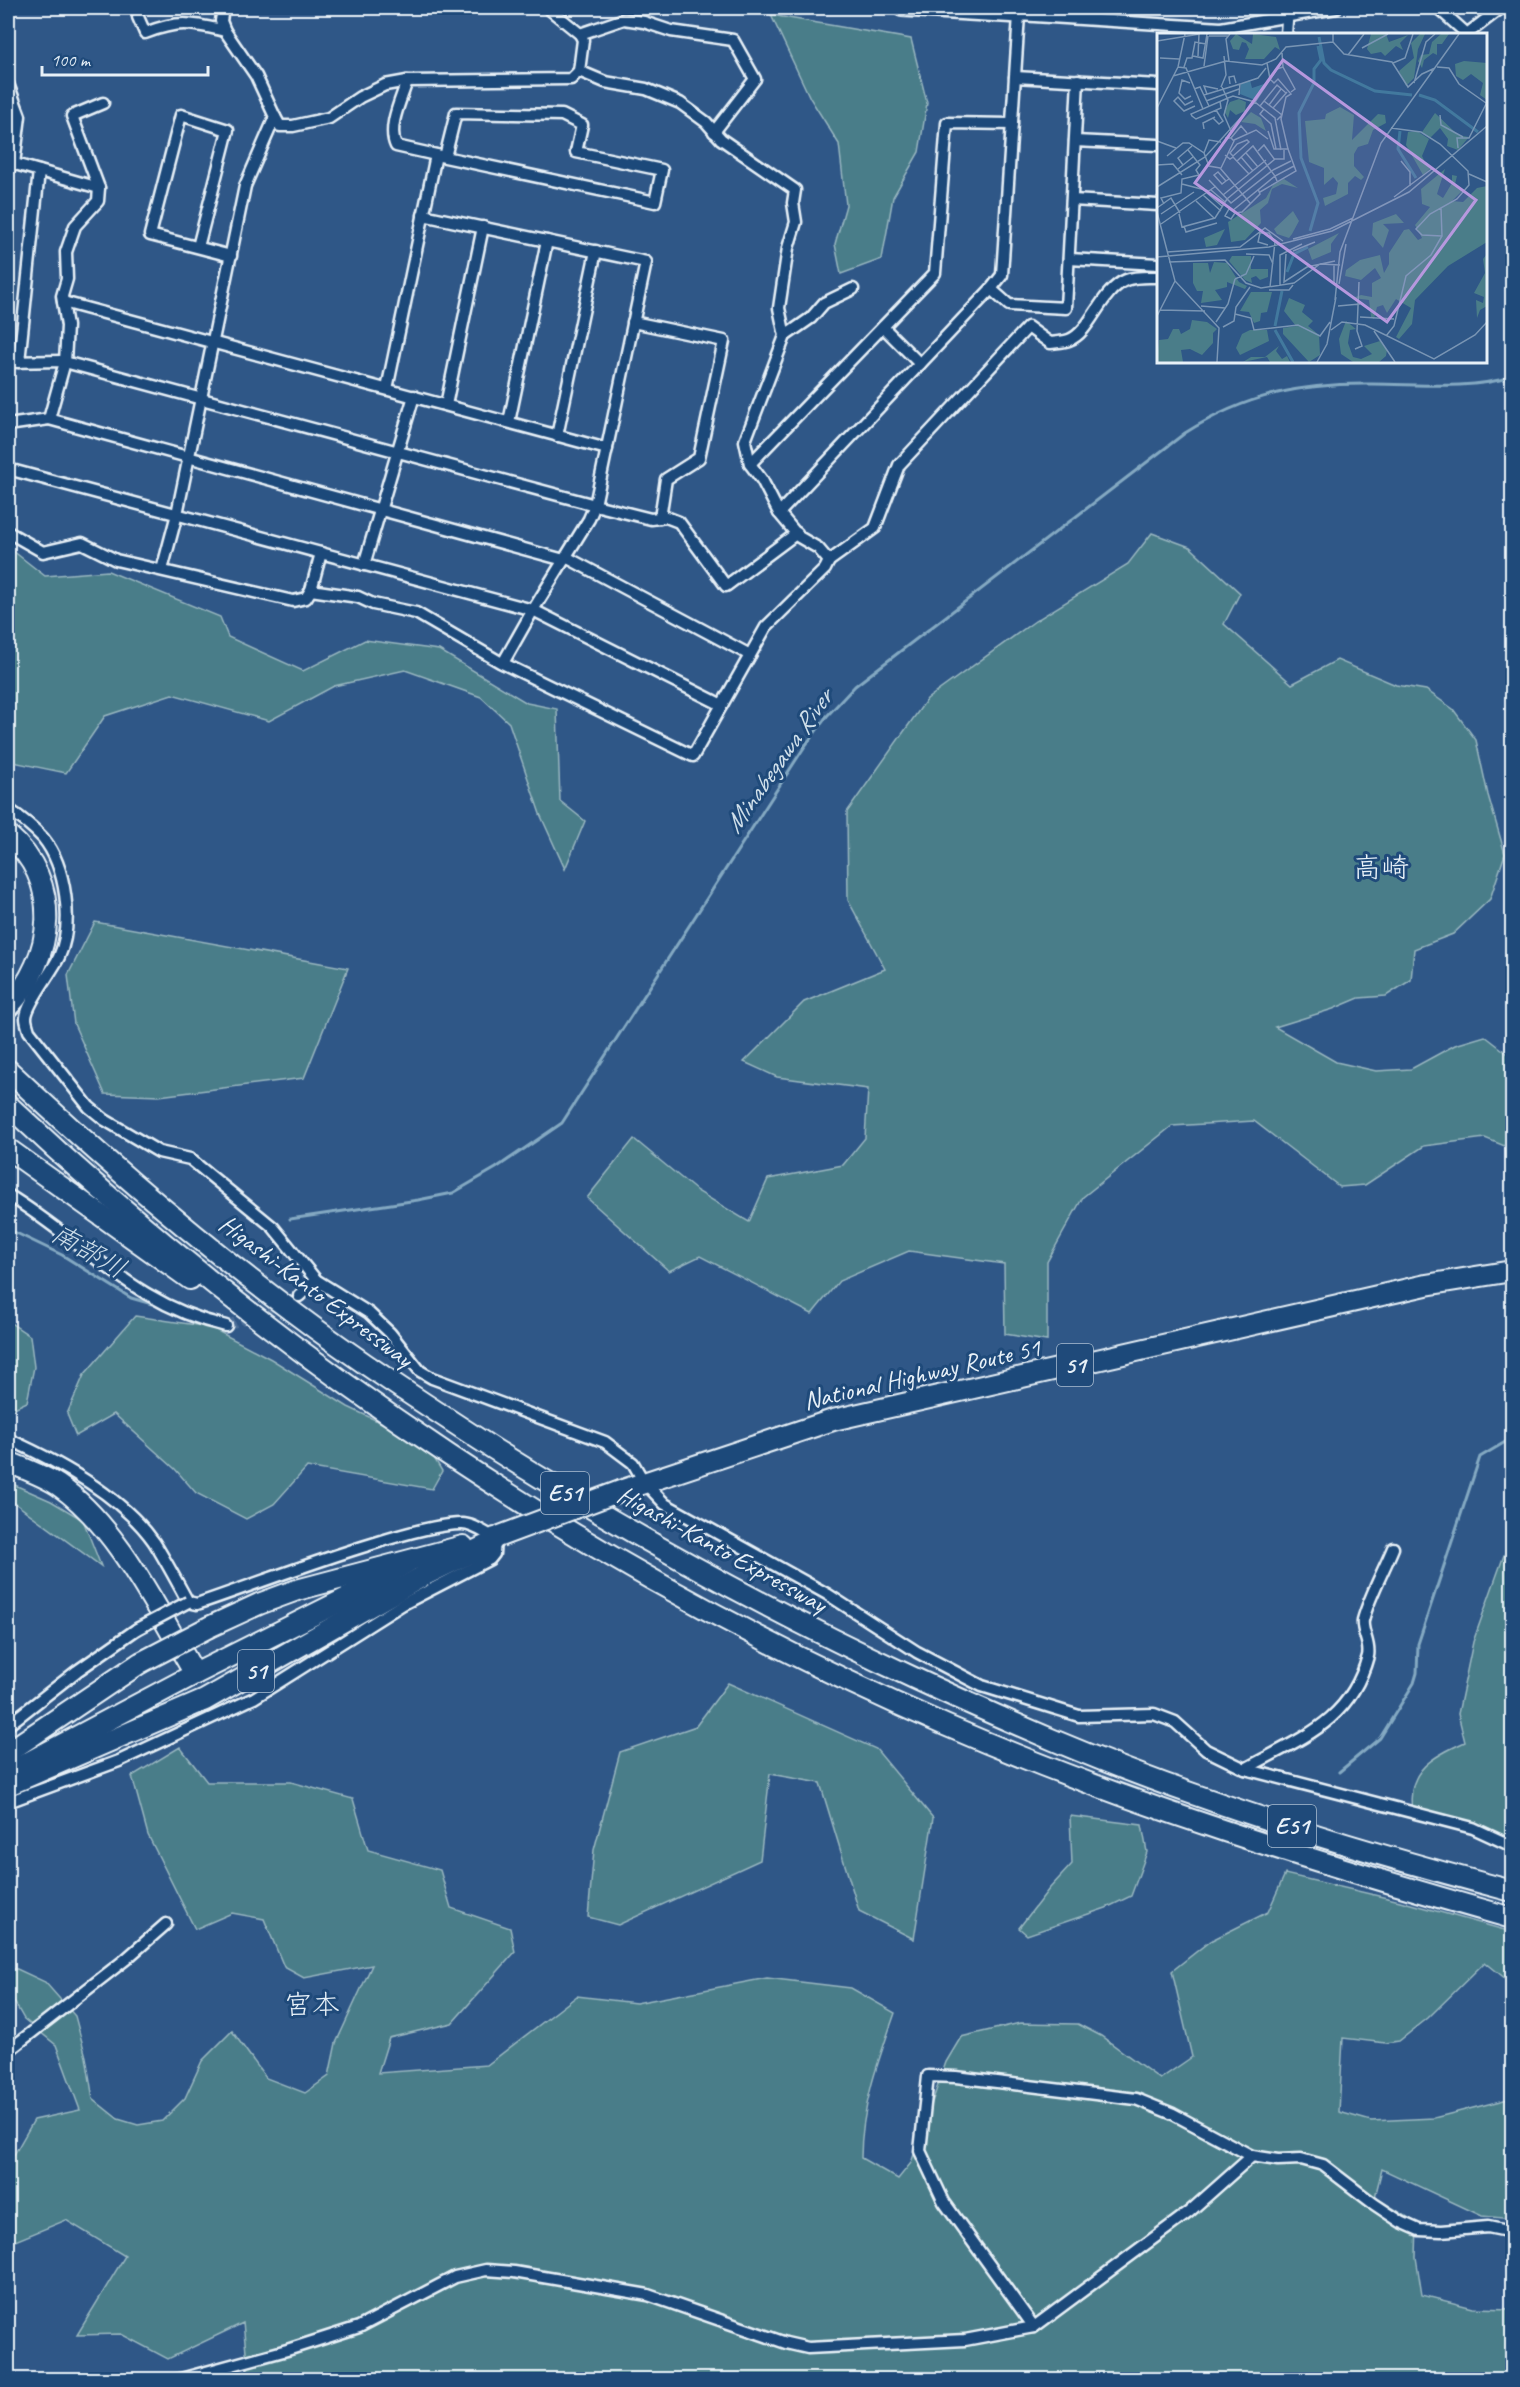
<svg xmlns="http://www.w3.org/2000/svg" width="1520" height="2387" viewBox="0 0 1520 2387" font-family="Caveat,'Klee One',sans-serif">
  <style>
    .green { fill: #4a7d89; stroke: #99b7c0; stroke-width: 1.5 }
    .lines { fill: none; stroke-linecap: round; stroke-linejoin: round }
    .stream { stroke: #84a9c2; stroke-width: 3 }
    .street-tunnel { stroke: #4b6e98; stroke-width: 10; stroke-dasharray: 10 5; stroke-linecap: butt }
    .street-casing { stroke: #e8f1f8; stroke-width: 15 }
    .secondary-casing { stroke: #e8f1f8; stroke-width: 20 }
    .highway-casing { stroke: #e8f1f8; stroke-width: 24 }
    .street { stroke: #1f4a7a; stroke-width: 10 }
    .secondary { stroke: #1f4a7a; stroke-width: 15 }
    .highway { stroke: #1f4a7a; stroke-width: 20 }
    .street-bridge-casing { stroke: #e8f1f8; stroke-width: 15; stroke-linecap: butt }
    .highway-bridge-casing { stroke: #e8f1f8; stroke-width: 24; stroke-linecap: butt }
    .street-bridge { stroke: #1f4a7a; stroke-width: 10 }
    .highway-bridge { stroke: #1f4a7a; stroke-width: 20 }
    .labels { text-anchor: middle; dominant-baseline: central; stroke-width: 6; stroke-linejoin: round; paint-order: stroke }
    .shield { fill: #1f4a7a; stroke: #acbfd2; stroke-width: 1.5 }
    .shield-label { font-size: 24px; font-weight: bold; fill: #e8f1f8 }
    .street-label { font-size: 26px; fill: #e8f1f8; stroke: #1f4a7a }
    .water-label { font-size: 27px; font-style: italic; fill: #cfdfea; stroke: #1f4a7a }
    .quarter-label { font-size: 28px; fill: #e8f1f8; stroke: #1f4a7a }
    .inset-river { fill: none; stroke: #42799e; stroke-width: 3 }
    .inset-road { fill: none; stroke: #7995b4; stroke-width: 1.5 }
    .view { fill: #b798de; fill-opacity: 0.15; stroke: #b798de; stroke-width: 3 }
    .inset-edge { fill: none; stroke: #e8f1f8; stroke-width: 3 }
  </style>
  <rect width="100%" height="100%" fill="#2f5787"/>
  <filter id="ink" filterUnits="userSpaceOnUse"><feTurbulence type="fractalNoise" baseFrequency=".0167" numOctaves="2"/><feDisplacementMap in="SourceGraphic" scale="12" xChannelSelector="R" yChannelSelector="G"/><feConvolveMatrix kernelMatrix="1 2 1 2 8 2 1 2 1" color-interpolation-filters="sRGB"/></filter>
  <g filter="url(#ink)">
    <g class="green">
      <path d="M771 15 911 39 927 103 919 152 893 197 882 259 841 274 835 244 846 205 839 144 810 98Z"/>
      <path d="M1152 533 1190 547 1240 593 1224 624 1292 684 1337 660 1396 685 1426 690 1453 709 1476 740 1488 795 1505 854 1490 899 1453 934 1414 949 1411 980 1386 996 1359 998 1333 1009 1275 1027 1336 1062 1376 1071 1411 1069 1455 1045 1485 1036 1512 1057V1149L1485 1138 1424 1146 1365 1185 1340 1187 1254 1121 1172 1126 1083 1197 1047 1262V1341L1005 1334 1004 1264 909 1251 839 1281 812 1314 700 1256 669 1271 587 1198 634 1139 697 1191 749 1222 768 1179 843 1165 865 1138 868 1089 777 1077 744 1062 804 1002 885 969 848 900 847 812 927 699 1035 621 1128 564Z"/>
      <path d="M8 547 45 576 108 571 220 617 228 637 303 671 365 640 439 650 527 703 557 709 560 801 585 821 565 869 540 814 509 723 481 697 405 670 334 686 269 721 172 694 105 716 66 773 8 761Z"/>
      <path d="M95 922 348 968 304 1078 159 1096 105 1094 74 1024 68 975Z"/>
      <path d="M135 1316 210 1327 271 1359 348 1407 403 1433 431 1453 442 1471 432 1489 307 1467 274 1504 246 1519 196 1493 175 1469 114 1414 76 1436 67 1414 84 1375Z"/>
      <path d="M8 1323 12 1324 30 1336 34 1367 27 1402 8 1411Z"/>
      <path d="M8 1482 51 1501 83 1520 101 1566 8 1498Z"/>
      <path d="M1512 1544V1786L1511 1789 1512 1841 1483 1827 1412 1809C1406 1770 1434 1756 1465 1742L1458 1714 1473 1642 1504 1555Z"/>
      <path d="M728 1683 876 1749 933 1818 914 1939 859 1911 820 1783 770 1774 760 1860 618 1925 588 1917 594 1850 620 1752 696 1726Z"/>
      <path d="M180 1747 207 1782H291L353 1799 368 1850 440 1870 451 1908 510 1928 515 1952 452 2023 389 2038 378 2073 487 2065 577 1996 636 2003 767 1978 851 1988 895 2013C878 2061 861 2108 861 2158L898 2179 911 2163 946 2062 961 2037 1020 2023 1078 2024 1101 2036 1160 2079 1192 2057 1172 1971 1210 1941 1268 1912 1285 1874 1400 1901 1512 1932V1984L1485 1962 1428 2018 1399 2041 1386 2043 1343 2038 1339 2112 1371 2121 1434 2118 1512 2098V2219L1482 2216 1382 2169 1375 2197 1417 2223 1416 2257 1422 2295 1473 2308 1512 2309V2379L249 2380 243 2323 168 2359 121 2334 77 2335 125 2256 66 2220 8 2244V2163L11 2160 34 2120 80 2110 56 2045 24 2019 8 1991V1969H17L45 1982 75 2016 86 2057 93 2099 118 2119 138 2125 162 2121 185 2098 202 2061 232 2031 266 2078 305 2093 329 2076 336 2043 372 1965 304 1978 284 1967 264 1919 232 1913 195 1929 148 1835 132 1776Z"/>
      <path d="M1070 1816 1142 1825 1147 1852 1131 1896 1106 1908 1027 1935 1019 1928 1049 1889 1072 1864Z"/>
    </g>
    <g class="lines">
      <g class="stream">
        <path d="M290 1219 418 1200 453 1193 496 1168 562 1123 805 746 827 716 855 686 1185 433C1245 395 1301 383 1372 384 1419 384 1467 390 1512 377"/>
        <path d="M8 1229 62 1255 131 1298 152 1304"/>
        <path d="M1339 1772 1380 1738 1414 1683 1417 1673 1418 1644 1480 1457 1512 1438"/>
      </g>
      <path class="street-tunnel" d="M226 1326 299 1296"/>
      <g class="street-casing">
        <g id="street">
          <path d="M548 8 580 34 624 19 644 22 671 31 733 40 755 79 714 132"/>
          <path d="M1438 8 1467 34 1501 8"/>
          <path d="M138 17 145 33C180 20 190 23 225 31"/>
          <path d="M1286 34 1288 8"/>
          <path d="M579 71 605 82 646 89 680 103 706 122 721 139 795 190 793 203 796 222 788 248 779 308 785 336"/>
          <path d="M1015 77 1158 85"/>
          <path d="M407 81C401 100 387 127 396 146L445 157 655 202 662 170 576 152 582 125 562 115 456 113 445 157"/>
          <path d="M8 84 20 116 14 164"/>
          <path d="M103 103 72 116 99 188 98 201 75 226 66 252 67 279 62 296 67 326 65 362 49 419 564 560"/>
          <path d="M275 117 280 126H293L329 118 360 97 385 85 407 81 571 79 579 71 583 40 580 34"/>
          <path d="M1075 141 1158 145"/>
          <path d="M8 162 99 188"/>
          <path d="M1072 200 1158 205"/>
          <path d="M198 247 228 130 181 115 150 235 231 256"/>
          <path d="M1069 259 1158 264"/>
          <path d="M853 289 824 303 811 318 785 336 745 441 750 464 762 480 779 513 799 537 818 548 829 561 875 528 899 465 1028 327 1050 343C1056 342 1064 342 1069 340 1091 332 1100 291 1126 280 1135 276 1149 277 1158 277"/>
          <path d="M991 289 1009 305 1066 308 1078 80"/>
          <path d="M63 302 607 449"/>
          <path d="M633 322 724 341 699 458 666 479 660 518"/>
          <path d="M883 327 920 364"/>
          <path d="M8 362 61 361 595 505 651 519 666 517 679 522 726 586 797 533"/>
          <path d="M19 362 39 171"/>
          <path d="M387 389 436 155"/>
          <path d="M446 405 483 227"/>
          <path d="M509 422 547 241"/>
          <path d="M8 425 49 419"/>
          <path d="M557 436 596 251"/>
          <path d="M750 464 935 273 947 123 1012 124"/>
          <path d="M8 469 533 610 589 519 595 505 646 262 423 215"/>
          <path d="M779 513 991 289 1002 275 1019 15 1221 28 1336 8"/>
          <path d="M8 532 43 552 82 543 116 560 293 601 306 598 311 590 321 553"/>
          <path d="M566 557 750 655"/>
          <path d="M364 565 414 396"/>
          <path d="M162 570 177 514 245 186 275 117 256 76 225 31 221 21 223 8"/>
          <path d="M311 590 358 597 373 604 416 613 500 662 693 756 766 627 825 569 829 561"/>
          <path d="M503 663 533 610 722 705"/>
          <path d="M8 809C20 817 33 827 43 838 66 866 74 924 59 957 52 972 26 1004 26 1018 26 1022 28 1027 29 1031L89 1107 105 1120 159 1152 190 1159 273 1227 316 1280 369 1313 390 1333 420 1371 432 1378 605 1442 633 1463 644 1482 665 1504 827 1594 917 1652 982 1686 1079 1716 1154 1714 1175 1722 1206 1750 1245 1769 1473 1828 1512 1846"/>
          <path d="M8 1195C84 1241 135 1306 226 1326"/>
          <path d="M299 1296 316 1280"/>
          <path d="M8 1439C57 1461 122 1496 154 1542 166 1561 177 1582 188 1602L197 1604C256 1584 312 1562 372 1544 397 1536 436 1524 462 1524 473 1524 485 1533 495 1538L494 1554 490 1559 403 1604 254 1698 119 1761 8 1802"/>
          <path d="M8 1725 77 1671 137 1629"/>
          <path d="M1245 1769C1300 1738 1350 1723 1368 1656 1371 1644 1361 1631 1363 1620 1369 1597 1384 1570 1393 1548"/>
          <path d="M8 2051 126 1959 166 1924"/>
          <path d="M1034 2327 944 2202 920 2151 928 2076 956 2077 1136 2099 1173 2114 1252 2156 1278 2160 1301 2159 1323 2165 1374 2204 1401 2222 1419 2230 1441 2231 1488 2227 1512 2232"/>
          <path d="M8 2373 11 2380"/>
          <path d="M177 2380 287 2350 359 2327 455 2277 486 2270 514 2272 648 2295 786 2343 808 2348 965 2340 1034 2327 1189 2212 1252 2156"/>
        </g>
      </g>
      <g class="secondary-casing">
        <path id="secondary" d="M902 8 1019 15 1020 8"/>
      </g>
      <g class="highway-casing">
        <g id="highway">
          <path d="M8 835C63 882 55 957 8 1007"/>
          <path d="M8 1070C98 1155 193 1237 293 1312 358 1361 426 1405 494 1449 630 1534 769 1611 914 1678 1007 1721 1100 1762 1196 1795 1299 1832 1406 1863 1512 1891"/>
          <path d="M8 1105C280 1362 601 1576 945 1725 1129 1805 1320 1864 1512 1918"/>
          <path d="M8 1149 190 1279"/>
          <path d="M8 1462C25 1469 42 1475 58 1485 118 1526 158 1612 195 1674"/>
          <path d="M623 1490 833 1420 1426 1285 1512 1271"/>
          <path d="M209 1627 259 1604 297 1590 463 1546"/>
          <path d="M8 1752 140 1663"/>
          <path d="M8 1773 195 1674 353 1595 408 1562"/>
          <path d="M8 1785 205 1700 423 1576 489 1544 495 1538"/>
        </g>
      </g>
      <use href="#street" class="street"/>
      <use href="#secondary" class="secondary"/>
      <use href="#highway" class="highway"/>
      <g class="street-bridge-casing">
        <path id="street-bridge" d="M137 1629 188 1602"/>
      </g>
      <g class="highway-bridge-casing">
        <g id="highway-bridge">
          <path d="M500 1536 623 1490"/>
          <path d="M140 1663 209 1627"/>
        </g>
      </g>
      <use href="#street-bridge" class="street-bridge"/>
      <use href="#highway-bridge" class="highway-bridge"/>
    </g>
  </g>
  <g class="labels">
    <g class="shield">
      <rect x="1057" y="1344" width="36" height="42" rx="4.5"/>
      <rect x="541" y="1472" width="48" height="42" rx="4.5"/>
      <rect x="238" y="1650" width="36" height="42" rx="4.5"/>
      <rect x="1268" y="1805" width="48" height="42" rx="4.5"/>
    </g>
    <g class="shield-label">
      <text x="1075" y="1365">51</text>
      <text x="565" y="1493">E51</text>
      <text x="256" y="1671">51</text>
      <text x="1292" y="1826">E51</text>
    </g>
    <g class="street-label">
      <text transform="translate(316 1291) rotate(37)">Higashi-Kanto Expressway</text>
      <text transform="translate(922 1374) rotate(-13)">National Highway Route 51</text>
      <text transform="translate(722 1549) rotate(29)">Higashi-Kanto Expressway</text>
    </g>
    <g class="water-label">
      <text transform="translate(778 761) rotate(-55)">Minabegawa River</text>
      <text transform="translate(89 1251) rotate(30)">南部川</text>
    </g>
    <g class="quarter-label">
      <text x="1381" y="867">高崎</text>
      <text x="312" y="2004">宮本</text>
    </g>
  </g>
  <g transform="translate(1157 33)">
    <rect width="330" height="330" fill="#2f5787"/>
    <path d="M79 1 95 11 96 1 119 4 123 17 118 14 107 26H88L92 16 89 10 85 9 82 17 76 16 73 8ZM214 1H229L232 9 251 2 243 10 246 17 239 13 228 23 224 19 214 21 210 16ZM263 1H268L261 16 257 45 249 53 242 38 257 25 254 10ZM284 1H292L285 11H280V22L276 20 267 27 265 35 261 28 264 22 272 21 275 9ZM307 28 330 30V67L323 62 326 50 314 41 306 47 299 43 298 31ZM82 66 89 69 88 78 79 82 73 77 71 85 67 78 73 69ZM183 74 197 82 195 107 221 81 228 82 229 90 216 97 211 111 201 114 197 121V133L207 144 204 147 198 143 191 150V161L168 173 166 165 179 161 181 150 176 144 167 152V135L152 129 148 88 168 86 169 81ZM94 79 104 85 109 98 98 91 84 89ZM278 80 301 102 312 104 301 117 290 113 291 106 283 95 273 105 265 99ZM260 98 272 106 265 123 270 133 275 134 266 142 249 112 251 99ZM288 136 280 161 286 165 295 150V142L300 143 298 151 305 158 295 168 306 169 320 155 330 153V209L291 233 258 267 255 291 242 306 239 304 254 275 239 266 230 280 226 272 220 274 217 286 214 284 212 267 196 265 204 262 215 264V250L224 245 218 235 204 247 188 243 189 237 203 227 223 222 227 240 232 231V220L247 197 252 196 261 207 265 205 258 192 273 174 265 171 264 156ZM127 146 141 155 125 151 115 156 111 170 103 177 104 190 88 207 74 209 71 189 109 165 116 152ZM136 178 142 188 135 201 132 205 120 201 117 196ZM239 181 247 190 226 191 232 197 226 215 215 202 216 190ZM68 196 60 212 49 214 47 205ZM182 200 174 211V219L155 227 151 216ZM330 221V273L323 277 320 285 319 267 326 270 327 264 317 260 328 240 326 226ZM75 223H94V236H111V244L103 247 99 243 94 245 95 250 88 247 72 228ZM57 229 70 230 82 249 90 253 88 256 70 249V254L58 257 65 267 44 270 46 258H40L36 250V230H51L53 240ZM94 259H115L110 279 104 280 103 288 97 290 92 279 83 278ZM132 265 148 272 145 279 156 288 151 293 162 302 163 322 152 329 126 301V295L139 293 127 278ZM35 287 50 289 60 296 56 300V310L45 322 33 316 24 317 26 329H0L2 307 11 306 16 296H22L24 301 33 296ZM189 288 199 296 193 297 191 310 196 324 204 326 215 321 207 313 223 308 230 317 229 323 222 329H196L184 321 182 306ZM93 297H110L112 308 83 322 79 315 85 301ZM122 313 119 318 125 326 130 323 133 329H113L110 324 86 329 94 324H108Z" fill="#4a7d89"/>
    <path d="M93 47 95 55 110 50 98 67 83 61 84 51Z" fill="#42799e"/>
    <path class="inset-river" d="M162 4 167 30 174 37 218 58 255 62M262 62 278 67 321 99M243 98 241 116 259 145M153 198 161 170 144 125 142 80 157 50V36L164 27 161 13M130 239 137 221 151 214M118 293 125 258M118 297 136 329"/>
    <path class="inset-road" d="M176 1V9L187 21 235 29 251 54 265 41 278 35M52 3H71M0 8 43 1M205 15 231 1M125 20 126 34 138 56 134 59M191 22 207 1M36 23 46 25 50 1M41 23 42 1M3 25 22 26M72 28 69 6 73 1M110 30 113 46 117 50 121 46 134 61 129 64 124 86 131 116H117L111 98M236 30 248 25 256 1M47 33 51 3M21 34 29 35 46 76M27 34 30 25H35L38 9 49 11M280 34 292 35 302 51 329 70M16 43 69 28 105 32 119 26 129 14 176 9M33 50 25 47 22 60 28 66 34 63M257 50 269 9 278 1M73 51 72 44 77 43 79 50M64 54 69 42 67 23M65 54 71 67 67 82 74 98M37 56 43 54 52 73M50 61 47 53 61 56M47 62 83 51M82 62 83 51 101 45 109 35M36 68 28 72 21 64 17 68 27 78 38 73M49 68 82 56M107 68 125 82 120 87M112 72 124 56M103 73 120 52 129 60M0 75 21 34 28 1M116 75 130 59M107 76 103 81 114 91 119 116M283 82 284 92 306 104M56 85 62 91 66 88 59 77M234 95 264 99 283 111 311 138 312 152 300 166 273 181 259 196 265 202 285 203M47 96 46 90 58 84M68 105H74L84 93 90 100M77 107 99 97 111 106M0 108 19 115M301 115 300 105H312L330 69M124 117 118 85 98 69 120 36 126 34M101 118 107 112 118 127M47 120 52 107 64 109M89 120 101 134M68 122 73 126 76 124V123L92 109 90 107 80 111 73 120 76 123M10 123 26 110H32L47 120 52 133 63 135 93 170M76 124 92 141M84 124 96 138M244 128 253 139V153M0 132 16 131 25 142M26 132 21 125 35 113M64 135 77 108 74 105M21 136 36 124M116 137 134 128M312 141 330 149M52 147 74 170 116 137M69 148 61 139 57 142 65 151 69 148 72 146M120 148 118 143 137 133M25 151 52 158M0 154 48 124 98 69 76 63 71 65 34 81 35 83 39 86 64 75 63 68M54 157 68 169M103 159 139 138 131 116M50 160 66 174M46 162 64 178M66 162 109 127M237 164 276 135M39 168 57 185M7 171 4 165 24 160 25 146 42 142 39 137 43 132 31 117M0 175 14 165 23 180M75 178 118 143 96 113 80 128M0 179 18 248 62 295 60 329M78 180 72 176 68 183 74 186 78 180 85 179 103 161 101 156M4 181 37 159M22 181 25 194 58 185 70 166 118 126H127V117M4 191 59 153M27 193 29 199 60 190M136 206 173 196 196 185M111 212 101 209 103 200H112L118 209 113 254M136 218 158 209M10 219 83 214 108 195 126 208M89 221 112 222 116 231M129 221 127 249 150 234 178 228M0 224 112 214 175 198 252 159 330 93M12 229 68 227 89 250 104 255 137 250 163 231 183 232M78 246 89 241 97 223M177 250V231M182 251 189 211M123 253V222L145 211M112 257H132L136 252M178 267 183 219 224 110 302 1M44 273 68 275M181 273 203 271M3 277 48 278M78 281 94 285 97 297 141 292 163 303 173 289M0 283 18 248M203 284 237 286M59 289 71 271 78 246M66 294 77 288 79 274 93 254M174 297 185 289 208 292 277 326 318 302 330 289M217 298 238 329M229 303 237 293 249 243 274 222 285 203 284 175M198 316 205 313 200 298 202 249M160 329 170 311 179 264"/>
    <path class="view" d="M126 27 319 167 230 289 38 150Z"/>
    <rect width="330" height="330" class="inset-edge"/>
  </g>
  <rect width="1520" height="2387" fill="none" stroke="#1f4a7a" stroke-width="30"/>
  <rect x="15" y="15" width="1490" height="2357" fill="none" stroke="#e8f1f8" stroke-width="2" filter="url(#ink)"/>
  <path d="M42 66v9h166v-9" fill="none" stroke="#e8f1f8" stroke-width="3"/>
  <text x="51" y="66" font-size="18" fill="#e8f1f8" stroke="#1f4a7a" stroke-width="4.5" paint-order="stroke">100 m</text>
</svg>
